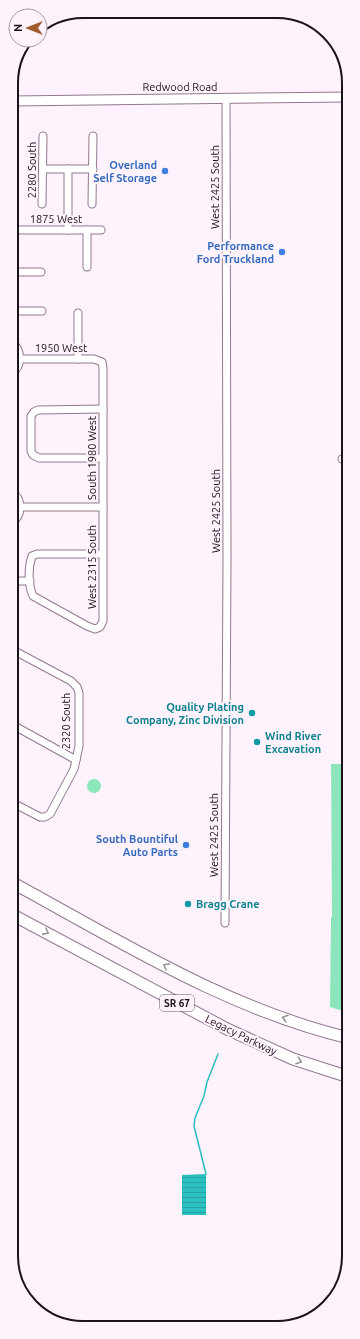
<svg xmlns="http://www.w3.org/2000/svg" width="360" height="1339" viewBox="0 0 360 1339" font-family="Ubuntu,sans-serif">
  <style>
    .park { fill: #8de5bb }
    .water { fill: url(#water-rules) }
    .lines { fill: none; stroke-linecap: round; stroke-linejoin: round }
    .stream { stroke: #2bbfbf; stroke-width: 1.5 }
    .minor-casing { stroke: #927890; stroke-width: 9 }
    .major-casing { stroke: #927890; stroke-width: 11 }
    .highway-casing { stroke: #927890; stroke-width: 13 }
    .minor { stroke: #fff; stroke-width: 7 }
    .major { stroke: #fff; stroke-width: 9 }
    .highway { stroke: #fff; stroke-width: 11 }
    .oneway { stroke: #999498 }
    .shop-dot { fill: #3f7fe0; stroke: #fef2fd; stroke-width: 1.5 }
    .culture-dot { fill: #0f9aa8; stroke: #fef2fd; stroke-width: 1.5 }
    .labels { text-anchor: middle; dominant-baseline: central; stroke-width: 4; stroke-linejoin: round; paint-order: stroke }
    .shield { fill: #fef2fd; stroke: #60555f; stroke-width: 1 }
    .shield-label { font-size: 10px; font-weight: bold; fill: #1c121b }
    .street-label { font-size: 11px; fill: #1c121b; stroke: #fef2fd }
    .shop-label { font-size: 11px; font-weight: bold; fill: #366cbe; stroke: #fef2fd; text-anchor: end }
    .culture-label { font-size: 11px; font-weight: bold; fill: #0d838f; stroke: #fef2fd; text-anchor: start }
    .rim { fill: none; stroke: #1c121b; stroke-width: 2 }
  </style>
  <defs>
    <pattern id="water-rules" width="6" height="5" patternUnits="userSpaceOnUse"><rect width="6" height="5" fill="#2bbfbf"/><path d="M0 2.5h6" fill="none" stroke="#26a3a4"/></pattern>
  </defs>
  <rect width="100%" height="100%" fill="#fef2fd"/>
  <g class="park">
    <path d="M331 764H349V1013L330 1007 331 917H332Z"/>
    <circle cx="94" cy="786" r="7"/>
  </g>
  <path class="water" d="M206 1174V1215H182V1175Z"/>
  <g class="lines">
    <path class="stream" d="M206 1174 194 1126 195 1118 204 1096 207 1082 218 1054"/>
    <g class="minor-casing">
      <g id="minor">
        <path d="M43 169H93"/>
        <path d="M42 204 43 136"/>
        <path d="M92 204 93 136"/>
        <path d="M11 230H101"/>
        <path d="M68 230V169"/>
        <path d="M87 230V267"/>
        <path d="M11 272H41"/>
        <path d="M11 311H42"/>
        <path d="M78 313V359"/>
        <path d="M11 341C22 350 23 366 11 374"/>
        <path d="M20 359H94L102 362 103 368V621L100 627 95 629 87 626 33 596C28 585 28 568 32 556L37 554H103"/>
        <path d="M103 409 38 410 34 412 31 416V451L33 455 39 458H103"/>
        <path d="M342 459H349"/>
        <path d="M11 491C23 499 23 516 11 523"/>
        <path d="M20 507H103"/>
        <path d="M11 581H30"/>
        <path d="M11 649 71 681 77 687 79 693V746L76 760 74 769 50 814 45 817H40L11 802"/>
        <path d="M11 724 76 760"/>
        <path d="M225 923 227 560 226 99"/>
      </g>
    </g>
    <g class="major-casing">
      <path id="major" d="M11 101 348 97"/>
    </g>
    <g class="highway-casing">
      <g id="highway">
        <path d="M11 882C120 941 227 1009 349 1038"/>
        <path d="M11 914 227 1029 293 1059 349 1077"/>
      </g>
    </g>
    <use href="#minor" class="minor"/>
    <use href="#major" class="major"/>
    <use href="#highway" class="highway"/>
  </g>
  <defs><path id="oneway-chevron" d="M-2-3.5L2.5 0L-2 3.5" fill="none" stroke-width="1.6" stroke-linecap="round" stroke-linejoin="round"/></defs>
  <g class="oneway">
    <use href="#oneway-chevron" transform="translate(46 932) rotate(28)"/>
    <use href="#oneway-chevron" transform="translate(166 966) rotate(-151)"/>
    <use href="#oneway-chevron" transform="translate(285 1018) rotate(-162)"/>
    <use href="#oneway-chevron" transform="translate(299 1061) rotate(18)"/>
  </g>
  <g class="shop-dot">
    <circle cx="165" cy="171" r="4"/>
    <circle cx="282" cy="252" r="4"/>
    <circle cx="186" cy="845" r="4"/>
  </g>
  <g class="culture-dot">
    <circle cx="252" cy="713" r="4"/>
    <circle cx="257" cy="742" r="4"/>
    <circle cx="188" cy="904" r="4"/>
  </g>
  <g class="labels">
    <rect class="shield" x="160" y="995" width="34" height="16" rx="3"/>
    <g class="shield-label">
      <text x="177" y="1003">SR 67</text>
    </g>
    <g class="street-label">
      <text x="180" y="87">Redwood Road</text>
      <text transform="translate(32 170) rotate(-90)">2280 South</text>
      <text transform="translate(215 187) rotate(-90)">West 2425 South</text>
      <text x="56" y="219">1875 West</text>
      <text x="61" y="348">1950 West</text>
      <text transform="translate(92 458) rotate(-90)">South 1980 West</text>
      <text transform="translate(216 511) rotate(-90)">West 2425 South</text>
      <text transform="translate(92 567) rotate(-90)">West 2315 South</text>
      <text transform="translate(66 721) rotate(-90)">2320 South</text>
      <text transform="translate(214 835) rotate(-90)">West 2425 South</text>
      <text transform="translate(241 1035) rotate(26)">Legacy Parkway</text>
    </g>
    <g class="shop-label">
      <text x="157" y="165">Overland<tspan x="157" dy="13">Self Storage</tspan></text>
      <text x="274" y="246">Performance<tspan x="274" dy="13">Ford Truckland</tspan></text>
      <text x="178" y="839">South Bountiful<tspan x="178" dy="13">Auto Parts</tspan></text>
    </g>
    <g class="culture-label">
      <text x="244" y="707" text-anchor="end">Quality Plating<tspan x="244" dy="13">Company, Zinc Division</tspan></text>
      <text x="265" y="736">Wind River<tspan x="265" dy="13">Excavation</tspan></text>
      <text x="196" y="904">Bragg Crane</text>
    </g>
  </g>
  <path d="M0 0H360V1339H0ZM83 18H277A65 65 0 0 1 342 83V1256A65 65 0 0 1 277 1321H83A65 65 0 0 1 18 1256V83A65 65 0 0 1 83 18Z" fill="#fef2fd" fill-rule="evenodd"/>
  <path class="rim" d="M83 18H277A65 65 0 0 1 342 83V1256A65 65 0 0 1 277 1321H83A65 65 0 0 1 18 1256V83A65 65 0 0 1 83 18Z"/>
  <g transform="translate(28 28) rotate(270)"><circle r="19" fill="#fef2fd" stroke="#a498a3"/>
  <path d="M0-3L7 15L0 10L-7 15Z" fill="#a05c2d"/>
  <text y="-6" font-size="11" font-weight="bold" text-anchor="middle" fill="#1c121b">N</text>
  </g>
</svg>
